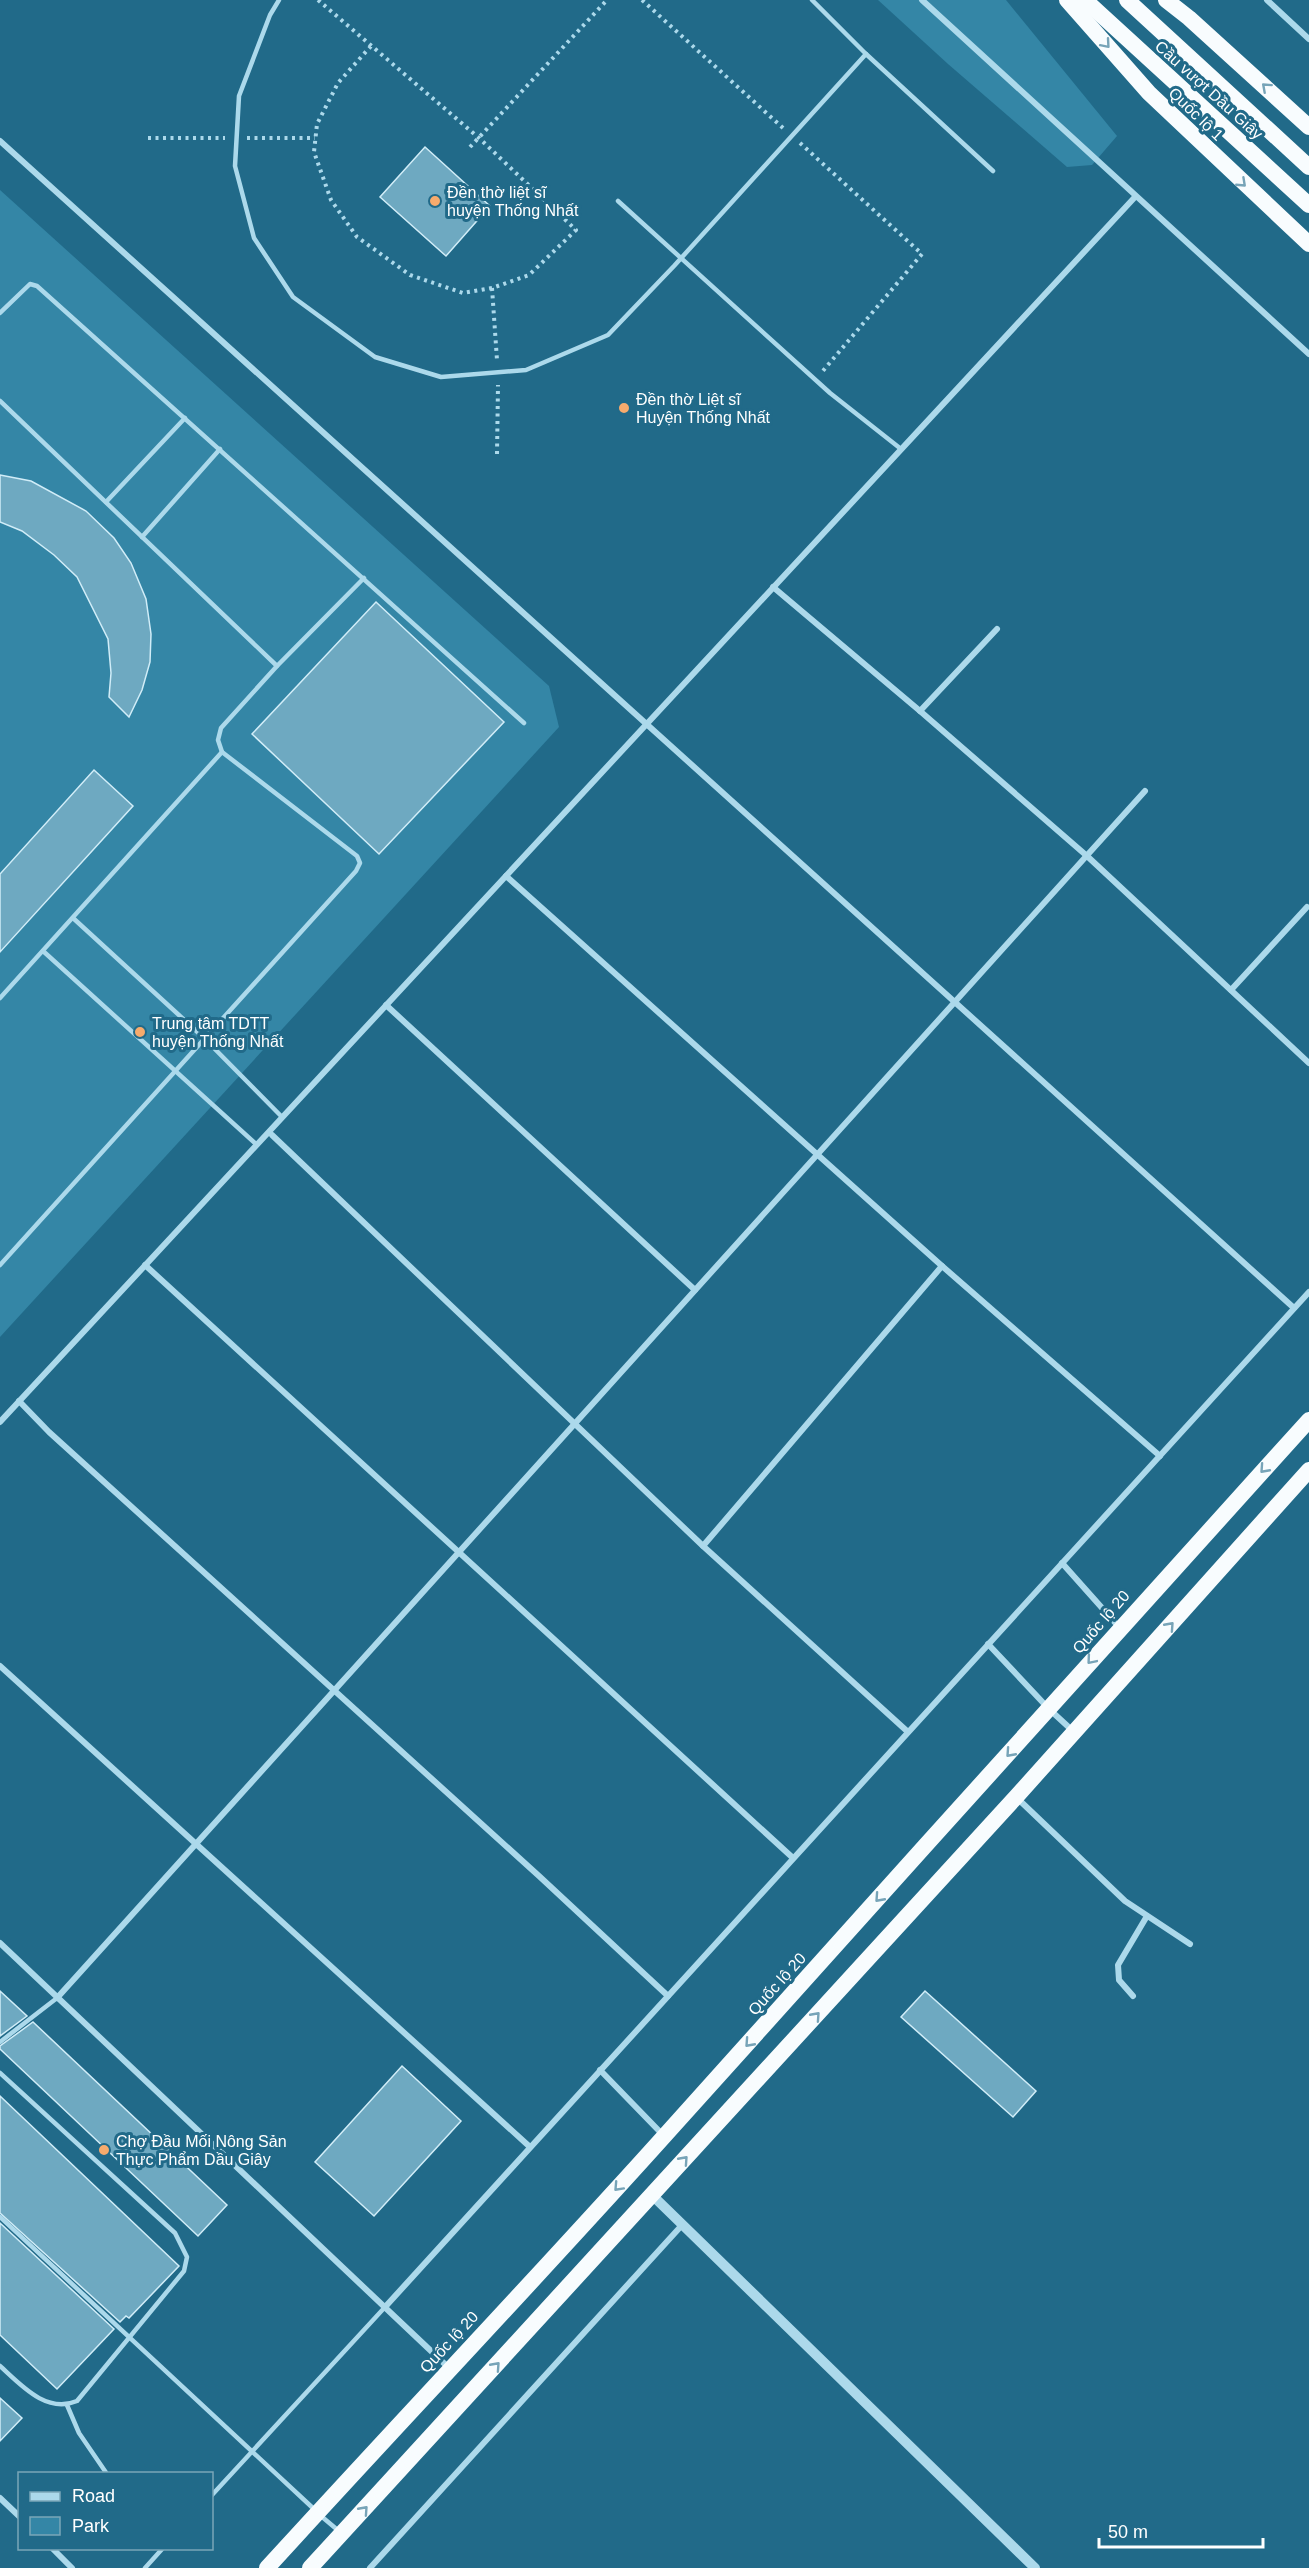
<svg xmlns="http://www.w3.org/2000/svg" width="1309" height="2568" viewBox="0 0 1309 2568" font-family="Arial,sans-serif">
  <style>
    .green { fill: #3486a6 }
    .building { fill: #6ea9c1; stroke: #d1edf8; stroke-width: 1.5 }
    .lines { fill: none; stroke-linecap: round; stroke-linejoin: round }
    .path { stroke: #acd9eb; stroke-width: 4; stroke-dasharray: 3 4.5; stroke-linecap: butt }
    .service { stroke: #acd9eb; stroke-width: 4.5 }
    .minor { stroke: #acd9eb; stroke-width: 6 }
    .tertiary { stroke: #acd9eb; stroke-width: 10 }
    .trunk { stroke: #f8fcfe; stroke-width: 16 }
    .oneway { stroke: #77a4b8 }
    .poi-dot { fill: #f7ab6d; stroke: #216a89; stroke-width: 2 }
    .labels { text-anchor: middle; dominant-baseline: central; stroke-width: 6; stroke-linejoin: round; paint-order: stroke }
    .street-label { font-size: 16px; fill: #fff; stroke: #216a89 }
    .poi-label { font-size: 16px; fill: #fff; stroke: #216a89; text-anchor: start }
  </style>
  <rect width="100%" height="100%" fill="#216a89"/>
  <g class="green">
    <path d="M878 0H1006L1117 136 1092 165 1067 167 948 64Z"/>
    <path d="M0 190 549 686 559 727 0 1337Z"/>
  </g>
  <g class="building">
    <path d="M425 147 490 206 446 256 380 197Z"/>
    <path d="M0 475 31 481 86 511 114 538 131 563 146 599 151 634 150 662 142 690 129 717 109 697 111 673 108 639 77 577 54 555 22 531 0 522Z"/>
    <path d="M376 602 504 722 379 854 252 734Z"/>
    <path d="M94 770 133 806 0 952V874Z"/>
    <path d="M0 1991 27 2016 0 2036Z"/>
    <path d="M925 1991 1036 2091 1013 2117 901 2017Z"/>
    <path d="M33 2022 227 2205 198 2236 0 2049V2046Z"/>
    <path d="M402 2066 461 2121 374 2216 315 2162Z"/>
    <path d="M0 2096 179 2266 129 2318 126 2316 120 2322 0 2213Z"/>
    <path d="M0 2223 114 2329 57 2389 0 2335Z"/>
    <path d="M0 2398 22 2418 0 2441Z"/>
  </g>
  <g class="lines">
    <g class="path">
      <path d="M318 0 479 138 576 230 529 275 492 288 463 293 410 275 357 237 331 200 314 152 317 124 338 83 371 46"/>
      <path d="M642 0 783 128"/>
      <path d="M148 138H225"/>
      <path d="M247 138H315"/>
      <path d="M800 143 922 254 822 372"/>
      <path d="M470 147 607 0"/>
      <path d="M492 288 497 360"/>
      <path d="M497 454 498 385"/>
    </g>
    <g class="service">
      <path d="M279 0 270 15 239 96 235 166 254 238 293 297 375 357 441 377 526 370 608 335 674 266 866 54"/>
      <path d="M812 0 866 54 993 171"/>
      <path d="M618 201 830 393 901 449"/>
      <path d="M0 313 30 284 37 286 524 723"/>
      <path d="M0 401 277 666"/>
      <path d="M106 502 185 418"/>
      <path d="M142 537 220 449"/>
      <path d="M73 918 204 1038 282 1117"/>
      <path d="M43 951 256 1144"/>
      <path d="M0 998 222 752"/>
      <path d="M0 1265 356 871 360 863 357 856 222 752 218 740 221 728 277 666 364 578"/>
      <path d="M0 2042 57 1998"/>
      <path d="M0 2073 175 2233 187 2257 184 2271 77 2401C46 2414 21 2385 0 2366"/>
      <path d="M0 2217 315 2510"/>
      <path d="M67 2405 79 2433 107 2474"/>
      <path d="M212 2495 386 2306"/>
      <path d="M321 2516 340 2532"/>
      <path d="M145 2568 163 2548"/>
    </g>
    <g class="minor">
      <path d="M922 0 1309 354"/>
      <path d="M1267 0 1309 39"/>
      <path d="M0 141 1294 1308"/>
      <path d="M773 587 920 711 1087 856 1309 1063"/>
      <path d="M920 711 997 629"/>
      <path d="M506 876 942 1266 1160 1456"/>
      <path d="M1231 990 1307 907"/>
      <path d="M386 1005 695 1290"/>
      <path d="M272 1135 703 1546 908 1732"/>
      <path d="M145 1265 793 1858"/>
      <path d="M19 1401 49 1432 539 1876 668 1996"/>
      <path d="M0 1422 1135 197"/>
      <path d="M703 1546 942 1266"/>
      <path d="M1062 1563 1119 1627"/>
      <path d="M988 1644 1049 1709 1074 1732"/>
      <path d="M0 1666 530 2147"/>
      <path d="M1017 1798 1125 1901 1190 1944"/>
      <path d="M0 1943 449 2368"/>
      <path d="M1133 1996 1119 1980 1118 1965 1147 1916"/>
      <path d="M57 1998 1145 791"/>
      <path d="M600 2070 664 2136"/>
      <path d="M386 2306 1309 1292"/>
      <path d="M0 2498 20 2517"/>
      <path d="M52 2548 72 2568"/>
      <path d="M370 2568 683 2224"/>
    </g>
    <path class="tertiary" d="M652 2195 1035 2568"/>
    <g class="trunk">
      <path d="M1067 0 1149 93 1309 244"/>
      <path d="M1085 0 1309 205"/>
      <path d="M1127 0 1309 167"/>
      <path d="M1166 0 1189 18 1309 127"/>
      <path d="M267 2568C400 2422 536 2279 668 2132 882 1895 1094 1656 1309 1420"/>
      <path d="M310 2568 1016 1797 1309 1470"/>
    </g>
  </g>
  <defs><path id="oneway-chevron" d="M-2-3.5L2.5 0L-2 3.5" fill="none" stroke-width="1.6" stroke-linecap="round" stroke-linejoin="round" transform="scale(1.5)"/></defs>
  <g class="oneway">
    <use href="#oneway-chevron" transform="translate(1106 44) rotate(49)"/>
    <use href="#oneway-chevron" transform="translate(1266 87) rotate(-138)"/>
    <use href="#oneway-chevron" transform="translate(1242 183) rotate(43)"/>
    <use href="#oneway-chevron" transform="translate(1264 1469) rotate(132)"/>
    <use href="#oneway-chevron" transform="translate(1170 1626) rotate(-48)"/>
    <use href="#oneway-chevron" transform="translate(1091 1660) rotate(130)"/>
    <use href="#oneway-chevron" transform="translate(1010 1753) rotate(132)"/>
    <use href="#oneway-chevron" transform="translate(879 1898) rotate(132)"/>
    <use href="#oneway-chevron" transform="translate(816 2016) rotate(-48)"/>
    <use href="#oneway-chevron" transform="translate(749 2043) rotate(132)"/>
    <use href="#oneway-chevron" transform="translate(684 2160) rotate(-48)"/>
    <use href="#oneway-chevron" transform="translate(618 2187) rotate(133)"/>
    <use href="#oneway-chevron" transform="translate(496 2366) rotate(-48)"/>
    <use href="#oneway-chevron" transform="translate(364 2510) rotate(-48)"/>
  </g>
  <g class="poi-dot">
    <circle cx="435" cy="201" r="6"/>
    <circle cx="624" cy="408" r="6"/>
    <circle cx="140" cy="1032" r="6"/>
    <circle cx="104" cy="2150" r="6"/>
  </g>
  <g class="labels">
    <g class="street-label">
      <text transform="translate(1209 90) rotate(42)">Cầu vượt Dầu Giây</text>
      <text transform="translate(1196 114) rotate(44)">Quốc lộ 1</text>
      <text transform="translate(1101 1622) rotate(-49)">Quốc lộ 20</text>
      <text transform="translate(777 1984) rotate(-48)">Quốc lộ 20</text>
      <text transform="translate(449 2342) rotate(-47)">Quốc lộ 20</text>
    </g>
    <g class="poi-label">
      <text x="447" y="192">Đền thờ liệt sĩ<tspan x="447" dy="18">huyện Thống Nhất</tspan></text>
      <text x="636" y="399">Đền thờ Liệt sĩ<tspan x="636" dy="18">Huyện Thống Nhất</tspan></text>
      <text x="152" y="1023">Trung tâm TDTT<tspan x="152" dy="18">huyện Thống Nhất</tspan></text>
      <text x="116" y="2141">Chợ Đầu Mối Nông Sản<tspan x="116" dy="18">Thực Phẩm Dầu Giây</tspan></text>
    </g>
  </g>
  <rect x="18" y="2472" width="195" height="78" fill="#216a89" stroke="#7aa6b8" stroke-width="1.5"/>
  <rect x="30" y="2492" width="30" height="9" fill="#acd9eb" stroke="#7aa6b8" stroke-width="1.5"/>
  <text x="72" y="2502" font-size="18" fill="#ffffff">Road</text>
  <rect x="30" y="2517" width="30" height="18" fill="#3486a6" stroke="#7aa6b8" stroke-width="1.5"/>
  <text x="72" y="2532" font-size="18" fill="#ffffff">Park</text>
  <path d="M1099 2538v9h164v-9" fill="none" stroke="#ffffff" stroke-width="3"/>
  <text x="1108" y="2538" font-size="18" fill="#ffffff" stroke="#216a89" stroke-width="4.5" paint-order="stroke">50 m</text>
</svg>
